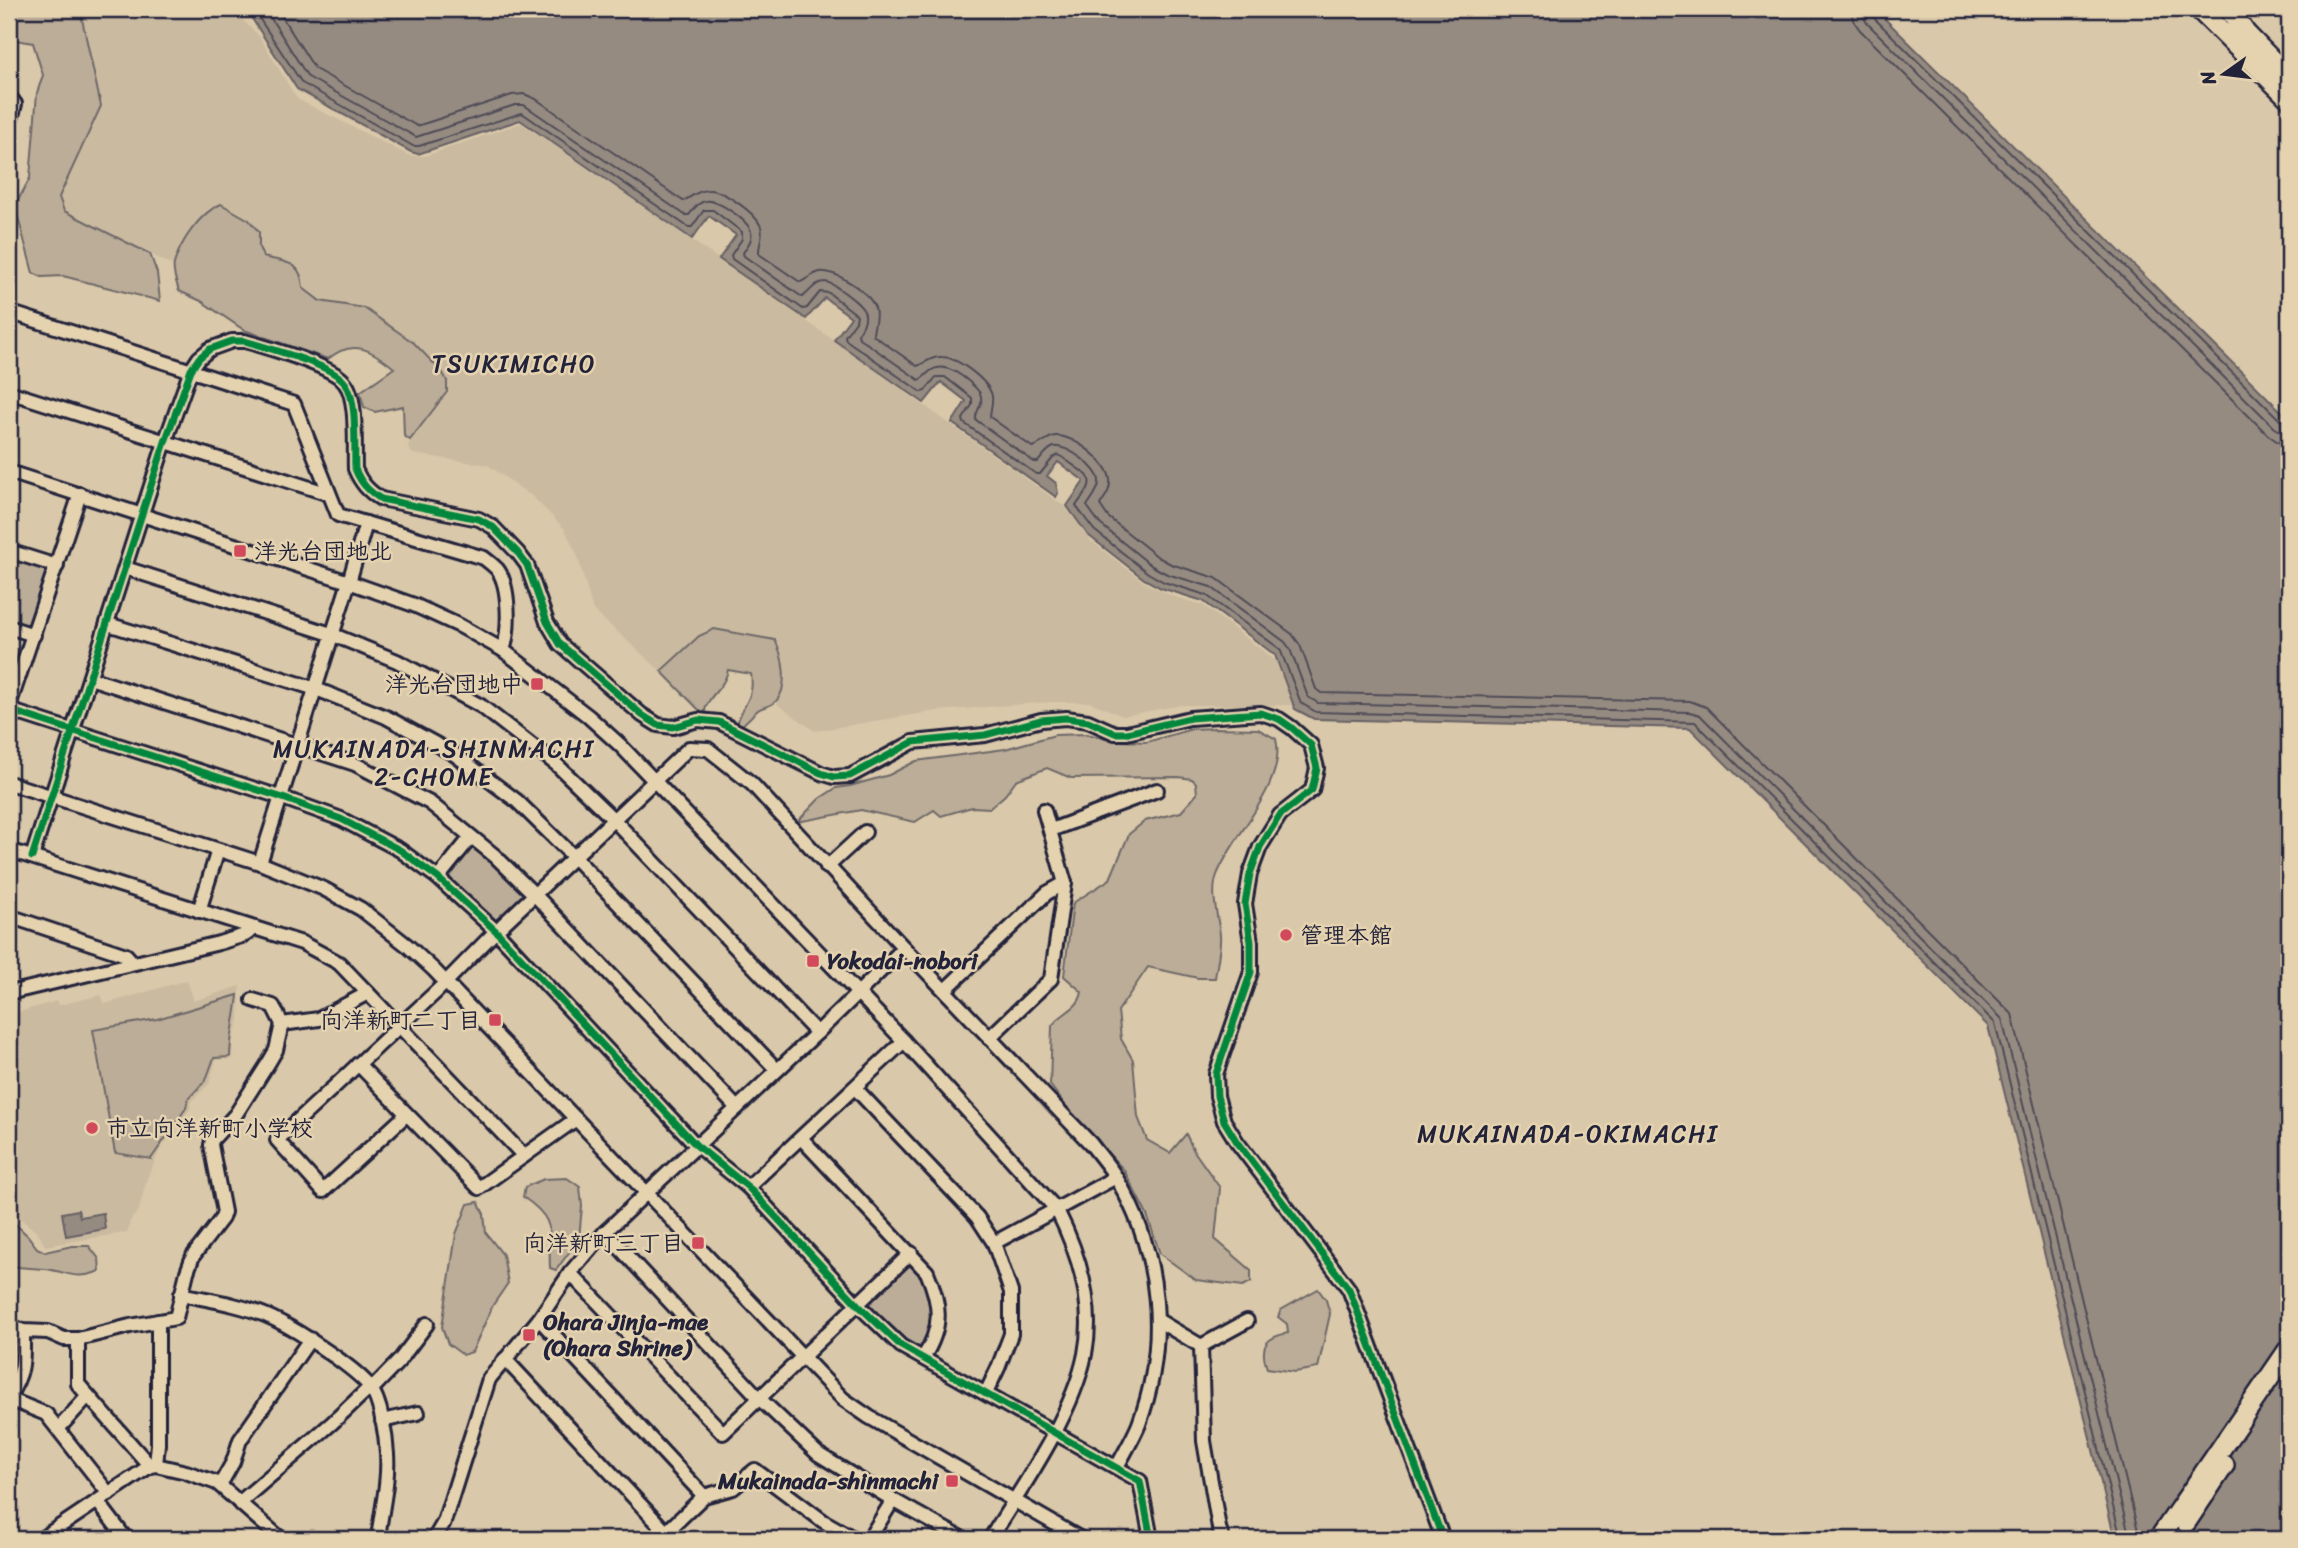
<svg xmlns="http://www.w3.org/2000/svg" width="2298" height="1548" viewBox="0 0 2298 1548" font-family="Sriracha,'Klee One',sans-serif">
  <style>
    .built { fill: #cabaa0 }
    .green { fill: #bbad97; stroke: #6e6869; stroke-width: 2 }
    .water { fill: #958b81; stroke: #676165; stroke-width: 2 }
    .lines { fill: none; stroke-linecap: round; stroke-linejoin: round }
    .shore { stroke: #504c57; stroke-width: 2 }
    .minor-casing { stroke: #22223b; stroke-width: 18 }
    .highway-casing { stroke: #22223b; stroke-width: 24 }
    .minor { stroke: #e5d3b0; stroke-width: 12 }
    .highway { stroke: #e5d3b0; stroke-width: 19 }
    .cycleway-casing { stroke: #e5d3b0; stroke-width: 11 }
    .cycleway { stroke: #00873e; stroke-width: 7 }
    .poi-dot { fill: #d1495b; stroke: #e5d3b0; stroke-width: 2.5 }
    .labels { text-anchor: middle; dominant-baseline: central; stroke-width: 5; stroke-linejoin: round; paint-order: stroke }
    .poi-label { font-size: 23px; font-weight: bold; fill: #22223b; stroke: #e5d3b0; text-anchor: start }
    .neighbourhood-label { font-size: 24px; letter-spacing: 2px; fill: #22223b; stroke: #e5d3b0 }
  </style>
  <rect width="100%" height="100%" fill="#d9c8a9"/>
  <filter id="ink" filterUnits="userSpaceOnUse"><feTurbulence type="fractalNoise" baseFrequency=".0143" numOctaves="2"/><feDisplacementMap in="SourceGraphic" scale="14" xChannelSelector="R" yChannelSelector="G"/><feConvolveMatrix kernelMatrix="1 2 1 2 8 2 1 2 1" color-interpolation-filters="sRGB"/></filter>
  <g filter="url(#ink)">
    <g class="built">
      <path d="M85 9H231L259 36 297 99 410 156H425L521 123 575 158 836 342 1068 509 1091 541 1145 583 1172 596 1203 605 1276 661 1293 705H1181L1123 716 1090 702H1049L936 711 815 731 777 704 783 687 782 654 775 640 714 629 706 631 661 671 593 610 577 554 564 528 534 498 488 465 413 454 408 448 410 440 447 392V381L334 305 320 301 303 288 294 264 263 257 259 247V232L190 230 174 266 64 211 59 197 101 106 82 19Z"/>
      <path d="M187 980 194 1001 240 986 239 1020 233 1038 232 1059 216 1060 209 1084 191 1101 190 1109 161 1148 147 1178 139 1210 130 1221 128 1232 45 1246 38 1233 21 1219 17 1210V1200L9 1186V1015L57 1001 59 1005 101 995 105 1004Z"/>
    </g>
    <g class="green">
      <path d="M9 9H85L82 19 101 106 59 197 64 211 150 254 157 273 160 301 63 276 42 277 33 273 15 206 30 178 37 93 43 75 33 43 9 39Z"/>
      <path d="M221 204 249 220 259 232V247L263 257C287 263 301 260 303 288L320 301 364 308 414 343 443 373 447 381V392L410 440 404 436 403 406 375 412 364 407 360 392 394 368C372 350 353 338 328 359L244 330 201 301 179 291C177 284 172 272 174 264 180 242 200 213 221 204Z"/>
      <path d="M9 554 44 565 48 572 32 621 25 625 9 620Z"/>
      <path d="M714 629 775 640C783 655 789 686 777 700 772 707 763 706 758 710 752 715 747 721 741 726L737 725C742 703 755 700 751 674L728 670C724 690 707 694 704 715L661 671 699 636Z"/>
      <path d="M1216 728 1258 729 1276 739C1287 784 1233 834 1217 875 1210 894 1218 915 1220 935 1221 948 1217 964 1215 978H1198L1148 967 1118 1011 1121 1039 1133 1060 1138 1117 1147 1140 1170 1153 1186 1134 1194 1151 1220 1188 1215 1239 1251 1270V1282L1243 1286 1196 1280 1160 1254 1147 1215 1124 1170 1072 1114 1050 1085 1052 1026C1061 1012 1079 1010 1082 992L1064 976 1073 903 1110 879 1129 834 1145 821 1181 812 1197 794 1196 783 1192 779 1178 777 1071 778 1047 768 1016 780 1005 795 990 808 972 807 941 816 934 810 915 822 861 810 797 822 819 799 836 788 850 786 889 775 916 761 1005 749 1055 735 1086 734 1120 741 1147 742 1192 729Z"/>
      <path d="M467 845H474L523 891V899L499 921H493L447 877V873Z"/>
      <path d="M238 995C236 1017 230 1036 230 1057L214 1058 206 1080 188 1099 186 1108 151 1159 115 1153 93 1030 157 1019Z"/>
      <path d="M567 1178 580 1187 582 1206 579 1239 556 1270 550 1268C548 1230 558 1221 523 1197L525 1187 544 1179Z"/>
      <path d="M478 1202 484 1214 486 1233 503 1255 508 1283 493 1305 472 1352 463 1355 448 1344 442 1327 456 1234 468 1204Z"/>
      <path d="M9 1213 11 1220 28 1236 37 1248 45 1252 72 1246H89L99 1259 100 1271C74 1281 70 1272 45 1269 33 1268 22 1268 11 1266L9 1264Z"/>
      <path d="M907 1265H914C921 1274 930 1287 933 1299 936 1313 931 1344 917 1350L897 1338 867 1307V1303Z"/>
      <path d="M1318 1289 1326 1300 1330 1314 1318 1368 1295 1372 1267 1368C1259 1346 1266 1337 1288 1333L1287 1324 1278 1317 1281 1310Z"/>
    </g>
    <g class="water">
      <path d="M242 9H1875L2289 419V1539H2115L1988 1026 1690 728 1314 719 1295 709 1275 655 1203 601 1161 588 1144 579 1088 535 1067 506 1084 481 1058 462 1047 476 1056 483 1058 493 1056 497 952 423 966 401 941 382 924 403 834 340 851 317 825 298 806 319 719 259 736 235 709 216 692 239 520 120 418 154 411 152 297 89 251 17Z"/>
      <path d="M78 1210 80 1217 103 1213 105 1229 66 1236 62 1213Z"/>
    </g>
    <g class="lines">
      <g class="shore">
        <path d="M253 9 302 83 413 146H419L522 113 688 227H692L704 210H713L742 232V239L731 255 732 259 803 309 807 308 820 292 829 293 857 315 856 321 845 336 846 340 921 392 925 391 936 377H945L972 398V405L963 419 964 423 1036 474H1040L1053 458 1059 455 1087 475C1095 486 1082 496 1076 506L1094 530 1148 573 1164 582 1206 595 1280 649 1301 703 1316 712 1695 722 1995 1023 2121 1539"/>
        <path d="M265 9 308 77 416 137 515 105H524L685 215H689C694 209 698 202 706 201 717 199 749 221 751 232 753 240 747 246 743 253L744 256 802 297C810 293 814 282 825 282 833 283 839 289 845 293 863 307 873 313 858 334L859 338 919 380C926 377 929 369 937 368 951 364 972 383 980 393 985 407 974 410 976 420L1034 462H1038C1043 456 1047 449 1054 447 1067 444 1100 469 1099 482 1099 491 1091 499 1087 506L1100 524 1152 566 1167 574 1211 587 1285 642 1290 649 1308 697 1318 703 1690 712 1700 715 2002 1019 2130 1539"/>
        <path d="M277 9 315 69 417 126 512 95 524 94 536 99 683 201C691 198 697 190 708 190 722 189 756 213 761 227 764 237 758 245 759 254L800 282C806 280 812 274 820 272 836 270 870 293 875 308 878 318 873 327 873 335L917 366C925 363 932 356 942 357 957 357 989 381 992 396 993 404 990 411 990 417L1032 447C1040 446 1046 437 1056 436 1074 435 1109 462 1110 480 1111 490 1105 497 1100 505L1108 517 1158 557 1171 564 1216 578 1292 634 1300 645 1316 689 1321 693 1690 701 1706 707 2012 1014 2140 1539"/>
        <path d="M1851 9 1853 20 1860 30 2268 435 2278 442 2289 443"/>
        <path d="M1862 9 1863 16 1867 23 2275 428 2282 432 2289 433"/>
        <path d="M1871 9 1873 17 2281 421 2289 424"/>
      </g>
      <g class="minor-casing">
        <g id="minor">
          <path d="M9 96 15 104 9 127"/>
          <path d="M9 312 294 404 338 515 484 558C488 561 493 565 497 569 510 585 510 631 503 650"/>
          <path d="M9 392 329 494"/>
          <path d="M9 472 349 582 414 605 460 626 503 650 588 716 620 745 904 1041 1057 1210C1079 1254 1095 1304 1085 1354 1073 1415 1023 1486 990 1539"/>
          <path d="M9 551 57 566"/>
          <path d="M125 568 331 634 397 661 481 706 556 764 614 820 817 1033"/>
          <path d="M108 624 316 689 386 717 454 754 517 801 574 857 777 1070"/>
          <path d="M9 627 34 635"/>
          <path d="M90 678 355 764 430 803 495 856 535 895 737 1108"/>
          <path d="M9 706 80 494"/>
          <path d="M9 710 280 797 341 819 400 850 438 878 496 931 696 1145 748 1187 858 1305 901 1346 1140 1481 1151 1539"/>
          <path d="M9 783 260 863 324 889 361 909 408 946 434 970 843 1399 869 1417 1081 1539"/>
          <path d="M1051 830 1157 790"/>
          <path d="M9 850 302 943 339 963 524 1156"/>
          <path d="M32 857 165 442 191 370 199 358 210 349 232 341H245C267 348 333 365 345 383 358 399 354 448 355 469 361 483 368 491 381 499L479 519 493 527 518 553 527 565 547 622 560 644 642 715 658 725 673 727 698 720 719 722 821 773 834 777 850 776 913 742 985 735 1041 720 1066 718 1088 721 1115 733H1127L1190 718 1261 713 1279 719 1292 728 1311 745 1317 768 1312 790 1280 815 1260 847 1250 874 1245 904 1251 942V972L1216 1074 1217 1096 1224 1121 1237 1142 1349 1289 1443 1539"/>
          <path d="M260 863 349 582 366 523"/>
          <path d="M827 867 865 832"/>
          <path d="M438 878 471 837"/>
          <path d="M199 911 218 850"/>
          <path d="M9 916 126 955 133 963"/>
          <path d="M945 990 1047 893 1065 883"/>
          <path d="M9 993 219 943 245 935 255 928"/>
          <path d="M253 1000 273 1006 282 1024 319 1019 368 993"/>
          <path d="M989 1038 1051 979 1065 883 1044 810"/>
          <path d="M358 1064 479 1188 576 1119"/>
          <path d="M855 1088 977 1217 994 1243 1011 1292V1334L998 1368 986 1393"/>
          <path d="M406 1115 323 1191 277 1140 437 991 496 931 689 748 708 749 752 784 904 948 1091 1144C1100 1156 1110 1167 1117 1179 1161 1254 1169 1342 1139 1424 1133 1439 1124 1453 1117 1467"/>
          <path d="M801 1138 927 1272C941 1305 943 1327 923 1358"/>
          <path d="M748 1187 904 1041"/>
          <path d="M605 1232 760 1399 818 1454 893 1500 963 1539"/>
          <path d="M994 1243 1116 1177"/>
          <path d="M570 1273 723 1433 911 1253"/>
          <path d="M181 1294C209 1300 238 1304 265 1315 289 1325 312 1341 334 1356 346 1365 361 1375 370 1387 381 1401 386 1437 387 1454 389 1483 381 1511 378 1539"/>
          <path d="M539 1319 704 1496"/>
          <path d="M1159 1321 1201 1346 1204 1441 1219 1528 1223 1539"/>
          <path d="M9 1325 23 1331 48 1332 64 1339H78L130 1326 176 1318 187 1272 193 1256 222 1218 224 1212 211 1145 212 1140 236 1114 269 1062 276 1050 282 1024"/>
          <path d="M78 1339V1384L150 1466"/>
          <path d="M1201 1346 1247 1321"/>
          <path d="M505 1359 666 1532"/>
          <path d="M372 1389 399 1361 427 1324"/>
          <path d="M9 1396C25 1371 23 1360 23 1331"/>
          <path d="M9 1399 46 1414 109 1494"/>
          <path d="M382 1421 418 1413"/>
          <path d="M59 1428 88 1396"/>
          <path d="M156 1465 158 1444V1321"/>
          <path d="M220 1485 233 1462 240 1440 310 1339"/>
          <path d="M98 1502 126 1539"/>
          <path d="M240 1502 332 1423 370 1387"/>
          <path d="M41 1539 150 1466 156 1465 186 1472 217 1483 281 1539"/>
          <path d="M434 1539 444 1522 489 1379 539 1319 570 1273 605 1232 817 1033 904 948"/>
          <path d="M659 1539 704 1496 733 1488 755 1470 823 1521 855 1539"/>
          <path d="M869 1539 893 1500"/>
        </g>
      </g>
      <g class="highway-casing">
        <g id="highway">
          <path d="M2199 9 2289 98"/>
          <path d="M2229 9 2246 34 2289 78"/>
          <path d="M2186 1522 2224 1465"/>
          <path d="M2159 1539 2289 1349"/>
        </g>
      </g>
      <use href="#minor" class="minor"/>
      <use href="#highway" class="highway"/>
      <g class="cycleway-casing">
        <g id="cycleway">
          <path d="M9 710 280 797 341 819 400 850 438 878 496 931 696 1145 748 1187 858 1305 901 1346 1140 1481 1151 1539"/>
          <path d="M32 857 165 442 191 370 199 358 210 349 232 341H245C267 348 333 365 345 383 358 399 354 448 355 469 361 483 368 491 381 499L479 519 493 527 518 553 527 565 547 622 560 644 642 715 658 725 673 727 698 720 719 722 821 773 834 777 850 776 913 742 985 735 1041 720 1066 718 1088 721 1115 733H1127L1190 718 1261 713 1279 719 1292 728 1311 745 1317 768 1312 790 1280 815 1260 847 1250 874 1245 904 1251 942V972L1216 1074 1217 1096 1224 1121 1237 1142 1349 1289 1443 1539"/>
        </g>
      </g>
      <use href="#cycleway" class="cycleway"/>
    </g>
  </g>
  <g class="poi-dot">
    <rect x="233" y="544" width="14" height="14" rx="3.5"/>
    <rect x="530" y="677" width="14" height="14" rx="3.5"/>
    <circle cx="1286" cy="935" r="7"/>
    <rect x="806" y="954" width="14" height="14" rx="3.5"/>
    <rect x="488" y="1013" width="14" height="14" rx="3.5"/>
    <circle cx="92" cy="1128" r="7"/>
    <rect x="691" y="1236" width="14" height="14" rx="3.5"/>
    <rect x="522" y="1328" width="14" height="14" rx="3.5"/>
    <rect x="945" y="1474" width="14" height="14" rx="3.5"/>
  </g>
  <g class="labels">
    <g class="poi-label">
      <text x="254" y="551">洋光台団地北</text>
      <text x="523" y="684" text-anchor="end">洋光台団地中</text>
      <text x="1300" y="935">管理本館</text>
      <text x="827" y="961">Yokodai-nobori</text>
      <text x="481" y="1020" text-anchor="end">向洋新町二丁目</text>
      <text x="106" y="1128">市立向洋新町小学校</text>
      <text x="684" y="1243" text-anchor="end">向洋新町三丁目</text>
      <text x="543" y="1322">Ohara Jinja-mae<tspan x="543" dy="26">(Ohara Shrine)</tspan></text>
      <text x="938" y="1481" text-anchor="end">Mukainada-shinmachi</text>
    </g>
    <g class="neighbourhood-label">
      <text x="514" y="364">TSUKIMICHO</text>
      <text x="434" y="749">MUKAINADA-SHINMACHI<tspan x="434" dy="28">2-CHOME</tspan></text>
      <text x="1568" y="1134">MUKAINADA-OKIMACHI</text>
    </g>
  </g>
  <rect width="2298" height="1548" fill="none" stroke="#e5d3b0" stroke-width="35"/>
  <rect x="18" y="18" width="2263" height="1513" fill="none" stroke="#22223b" stroke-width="2.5" filter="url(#ink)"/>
  <g transform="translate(2224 74) rotate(256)" stroke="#e5d3b0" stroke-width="5" paint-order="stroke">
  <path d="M0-5L12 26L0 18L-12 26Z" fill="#22223b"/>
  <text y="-10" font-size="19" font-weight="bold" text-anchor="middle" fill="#22223b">N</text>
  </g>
</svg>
